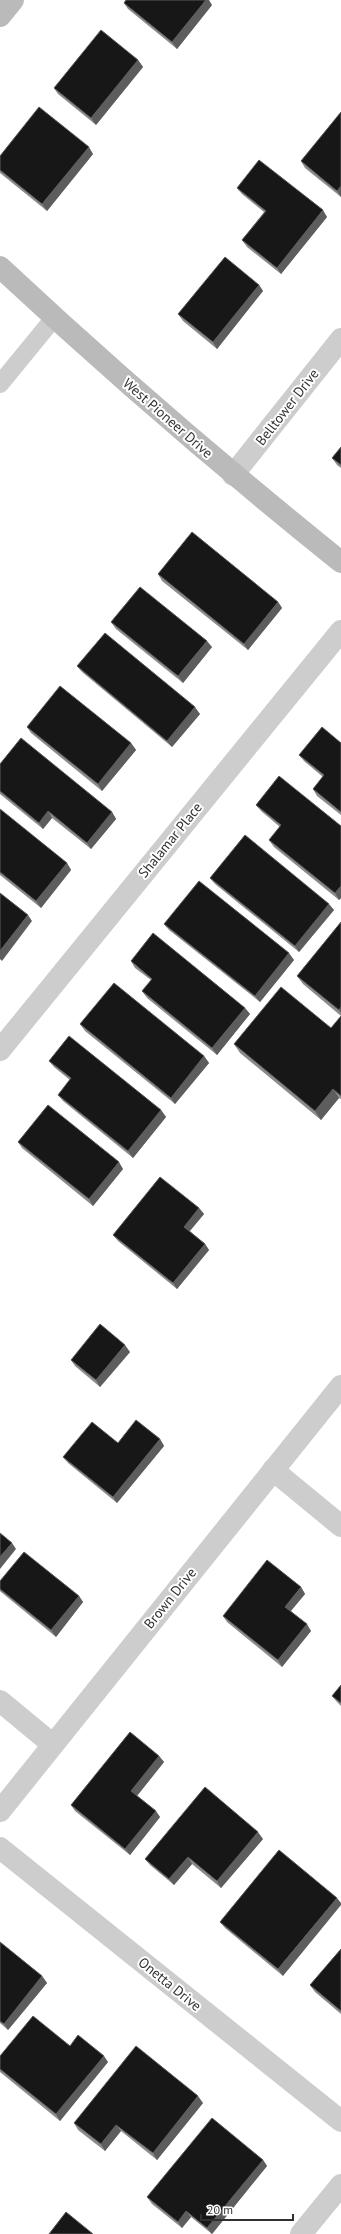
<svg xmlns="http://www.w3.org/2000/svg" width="341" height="2234" viewBox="0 0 341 2234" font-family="'PT Sans',sans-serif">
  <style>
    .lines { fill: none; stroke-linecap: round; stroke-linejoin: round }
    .service { stroke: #cdcdcd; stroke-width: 18 }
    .minor { stroke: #cdcdcd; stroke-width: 22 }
    .secondary { stroke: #bababa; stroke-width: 22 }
    .wall { fill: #8b8b8b }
    .shaded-wall { fill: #5d5d5d }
    .building { fill: #171717; stroke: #5d5d5d }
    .labels { text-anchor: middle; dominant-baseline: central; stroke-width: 4; stroke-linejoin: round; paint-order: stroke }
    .street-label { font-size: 14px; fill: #303030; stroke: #fff }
  </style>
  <rect width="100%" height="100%" fill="#fff"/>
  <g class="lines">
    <path class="service" d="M0 384 54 318"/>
    <g class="minor">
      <path d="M233 475 341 339"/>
      <path d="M0 1050 341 631"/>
      <path d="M273 1470 341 1526"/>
      <path d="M0 1701 52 1744"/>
      <path d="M0 1811 341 1386"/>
      <path d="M0 1848 341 2121"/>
      <path d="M301 2234 341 2185"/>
    </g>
    <g class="secondary">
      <path d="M0 16 13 0"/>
      <path d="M0 267C110 370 224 468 341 562"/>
    </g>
  </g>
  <g class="wall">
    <path d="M124 3 212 5 177 49 128 9Z"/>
    <path d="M138 60 143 67 96 125 58 94 54 88Z"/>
    <path d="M341 112V197L305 168 301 161Z"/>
    <path d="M93 154 47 211 0 173V156Z"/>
    <path d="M237 188 327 217 281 274 247 247 242 240 264 212 242 194Z"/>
    <path d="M259 285 263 291 217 349 183 321 178 314Z"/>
    <path d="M341 447V468L337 465 332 458Z"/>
    <path d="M158 574 278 602 282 608 248 650 162 581Z"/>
    <path d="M111 622 212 647 183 683 116 629Z"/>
    <path d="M77 666 200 714 172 747 82 672Z"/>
    <path d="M27 727 131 743 136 750 102 791 31 733Z"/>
    <path d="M341 743V815L317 796 313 789 323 777 304 761 299 755Z"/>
    <path d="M0 764 112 812 116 819 91 849 52 818 43 829 0 794Z"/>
    <path d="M256 805 341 826V898L339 900 274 847 269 840 280 827 261 811Z"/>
    <path d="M0 809 67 863 71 870 41 908 0 875Z"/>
    <path d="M210 878 334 910 299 952 215 884Z"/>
    <path d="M341 922V1016L303 984 297 976Z"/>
    <path d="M164 924 294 960 260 1002 169 930Z"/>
    <path d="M131 961 245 1008 250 1014 217 1055 147 998 142 991 151 980 135 968Z"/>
    <path d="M341 1016V1099L339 1098 321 1120 240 1053 234 1044 331 1028Z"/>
    <path d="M80 1024 204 1056 209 1063 175 1104 85 1031Z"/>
    <path d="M49 1061 161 1110 166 1117 133 1158 63 1101 58 1095 70 1080 54 1067Z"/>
    <path d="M18 1142 123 1169 93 1206 22 1148Z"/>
    <path d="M199 1208 204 1214 190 1231 205 1244 209 1250 177 1289 118 1241 113 1235Z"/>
    <path d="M130 1352 100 1387 75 1366 71 1360Z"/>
    <path d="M160 1439 164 1446 117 1503 68 1463 63 1457 118 1443Z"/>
    <path d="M0 1581 79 1596 83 1602 56 1637 1 1592 0 1591Z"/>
    <path d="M301 1587 305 1594 291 1611 311 1631 282 1667 227 1622 223 1616Z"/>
    <path d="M341 1685V1706L337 1702 332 1696Z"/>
    <path d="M159 1756 164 1762 137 1796 160 1817 130 1855 75 1811 71 1805Z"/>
    <path d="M263 1839 221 1888 192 1864 174 1885 150 1865 145 1859Z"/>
    <path d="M279 1850 283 1976 225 1928 220 1922Z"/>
    <path d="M0 1942 42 1976 47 1983 8 2030 0 2023Z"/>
    <path d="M341 1949V2014L315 1992 310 1985Z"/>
    <path d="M70 2046 108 2062 60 2121 0 2072V2056Z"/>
    <path d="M203 2103 157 2160 121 2131 105 2151 78 2130 74 2123Z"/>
    <path d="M263 2160 267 2166 212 2234 191 2217 182 2228 152 2204 147 2197Z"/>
  </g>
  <g class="shaded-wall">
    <path d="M206 0H209L212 5 177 49 172 42Z"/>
    <path d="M138 60 143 67 96 125 91 118Z"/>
    <path d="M89 147 93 154 47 211 42 204Z"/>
    <path d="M341 186V197L337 191Z"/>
    <path d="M323 210 327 217 281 274 277 268Z"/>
    <path d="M259 285 263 291 217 349 213 342Z"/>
    <path d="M278 602 282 608 248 650 244 644Z"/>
    <path d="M207 641 212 647 183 683 178 676Z"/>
    <path d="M195 707 200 714 172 747 167 741Z"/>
    <path d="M131 743 136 750 102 791 98 784Z"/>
    <path d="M48 811 52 818 43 829 39 823Z"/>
    <path d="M112 812 116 819 91 849 87 843Z"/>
    <path d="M67 863 71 870 41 908 36 901Z"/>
    <path d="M341 886V898L339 900 335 893Z"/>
    <path d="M329 904 334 910 299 952 295 946Z"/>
    <path d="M28 915 32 921 2 961 0 959V951Z"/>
    <path d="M289 953 294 960 260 1002 255 996Z"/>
    <path d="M341 1007V1013L339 1010Z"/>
    <path d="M245 1008 250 1014 217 1055 212 1048Z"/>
    <path d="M204 1056 209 1063 175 1104 171 1098Z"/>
    <path d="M333 1089 339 1098 321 1120 315 1111Z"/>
    <path d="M161 1110 166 1117 133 1158 128 1151Z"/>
    <path d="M119 1162 123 1169 93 1206 89 1199Z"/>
    <path d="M199 1208 204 1214 188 1233 184 1227Z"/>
    <path d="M205 1244 209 1250 177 1289 173 1283Z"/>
    <path d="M125 1345 130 1352 100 1387 96 1380Z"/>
    <path d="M160 1439 164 1446 117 1503 113 1497Z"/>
    <path d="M12 1543 16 1549 0 1569V1557Z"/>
    <path d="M301 1587 305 1594 289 1613 285 1607Z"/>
    <path d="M79 1596 83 1602 56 1637 51 1630Z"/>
    <path d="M307 1624 311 1631 282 1667 278 1660Z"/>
    <path d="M159 1756 164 1762 136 1797 131 1791Z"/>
    <path d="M156 1811 160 1817 130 1855 125 1849Z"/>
    <path d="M258 1832 263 1839 221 1888 217 1881Z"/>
    <path d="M188 1857 192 1864 174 1885 169 1879Z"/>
    <path d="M337 1898 341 1903V1905L283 1976 278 1969Z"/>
    <path d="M42 1976 47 1983 8 2030 4 2024Z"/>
    <path d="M104 2056 108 2062 60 2121 56 2114Z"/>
    <path d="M198 2096 203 2103 157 2160 153 2153Z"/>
    <path d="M116 2125 121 2131 105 2151 101 2144Z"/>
    <path d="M263 2160 267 2166 212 2234 207 2228Z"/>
    <path d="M186 2211 191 2217 182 2228 178 2222Z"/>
  </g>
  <g class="building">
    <path d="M126 0H206L172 42 124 3Z"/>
    <path d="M101 30 138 60 91 118 54 88Z"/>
    <path d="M39 107 89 147 42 204 0 170V156Z"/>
    <path d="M341 112V186L337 191 301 161Z"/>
    <path d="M259 160 323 210 277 268 242 240 266 211 237 188Z"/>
    <path d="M225 257 259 285 213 342 178 314Z"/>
    <path d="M341 447V465L332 458Z"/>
    <path d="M192 532 278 602 244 644 158 574Z"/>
    <path d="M140 587 207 641 178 676 111 622Z"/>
    <path d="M105 633 195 707 167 741 77 666Z"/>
    <path d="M60 686 131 743 98 784 27 727Z"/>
    <path d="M322 727 341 743V812L313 789 324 775 299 755Z"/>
    <path d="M21 738 112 812 87 843 48 811 39 823 0 791V764Z"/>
    <path d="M279 776 341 826V886L335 893 269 840 281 825 256 805Z"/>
    <path d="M0 809 67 863 36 901 0 872Z"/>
    <path d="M245 835 329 904 295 946 210 878Z"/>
    <path d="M199 881 289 953 255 996 164 924Z"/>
    <path d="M0 893 28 915 0 951Z"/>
    <path d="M341 922V1007L339 1010 297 976Z"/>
    <path d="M153 933 245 1008 212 1048 142 991 152 979 131 961Z"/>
    <path d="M114 983 204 1056 171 1098 80 1024Z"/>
    <path d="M281 987 331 1028 341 1016V1096L333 1089 315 1111 234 1044Z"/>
    <path d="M69 1036 161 1110 128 1151 58 1095 71 1078 49 1061Z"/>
    <path d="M48 1105 119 1162 89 1199 18 1142Z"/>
    <path d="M160 1177 199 1208 184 1227 205 1244 173 1283 113 1235Z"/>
    <path d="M100 1324 125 1345 96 1380 71 1360Z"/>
    <path d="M136 1420 160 1439 113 1497 63 1457 92 1422 118 1443Z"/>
    <path d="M0 1533 12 1543 0 1557Z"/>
    <path d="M24 1552 79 1596 51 1630 0 1589V1581Z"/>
    <path d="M267 1560 301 1587 285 1607 307 1624 278 1660 223 1616Z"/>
    <path d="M341 1685V1703L332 1696Z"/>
    <path d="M130 1732 159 1756 131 1791 156 1811 125 1849 71 1805Z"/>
    <path d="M205 1787 258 1832 217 1881 188 1857 169 1879 145 1859Z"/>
    <path d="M279 1850 337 1898 278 1969 220 1922Z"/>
    <path d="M0 1942 42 1976 4 2024 0 2021Z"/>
    <path d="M341 1949V2011L310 1985Z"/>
    <path d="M33 2016 70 2046 78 2035 104 2056 56 2114 0 2069V2056Z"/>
    <path d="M136 2046 198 2096 153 2153 116 2125 101 2144 74 2123Z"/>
    <path d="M212 2118 263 2160 207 2228 186 2211 178 2222 147 2197Z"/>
    <path d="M66 2212 93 2234H49Z"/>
  </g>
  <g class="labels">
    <g class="street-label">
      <text transform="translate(287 407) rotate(-52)">Belltower Drive</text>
      <text transform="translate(168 418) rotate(41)">West Pioneer Drive</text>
      <text transform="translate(170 840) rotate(-51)">Shalamar Place</text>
      <text transform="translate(170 1598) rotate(-51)">Brown Drive</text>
      <text transform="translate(170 1984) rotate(39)">Onetta Drive</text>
    </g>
  </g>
  <path d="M201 2214v6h92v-6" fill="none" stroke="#303030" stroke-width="2"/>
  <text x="207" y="2214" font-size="12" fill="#303030" stroke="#ffffff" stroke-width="3" paint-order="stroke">20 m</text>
</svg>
